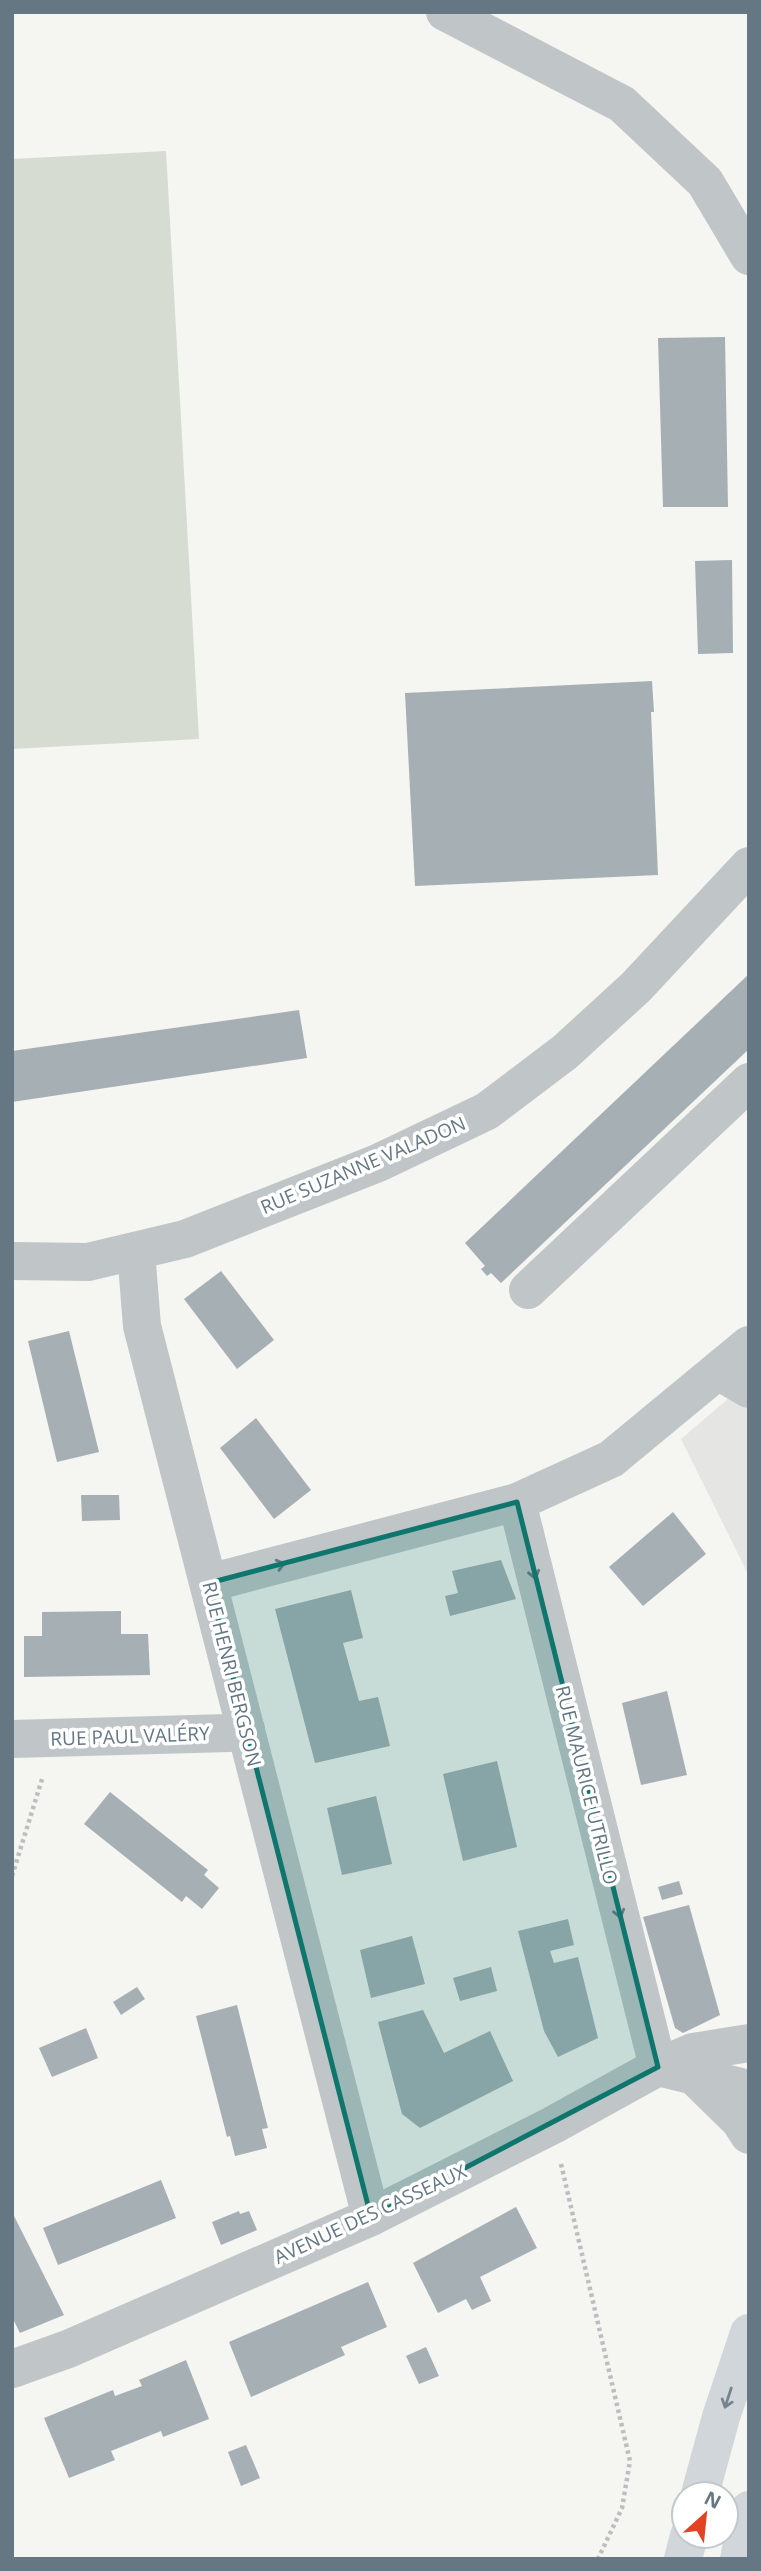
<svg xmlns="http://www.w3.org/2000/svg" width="761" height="2571" viewBox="0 0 761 2571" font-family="'Open Sans',sans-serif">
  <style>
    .built { fill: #e5e6e4 }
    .green { fill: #d6dcd2 }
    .building { fill: #a6b0b4 }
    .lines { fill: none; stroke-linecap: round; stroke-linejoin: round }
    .path { stroke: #bcbec0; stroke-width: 4.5; stroke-dasharray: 3.5 3.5; stroke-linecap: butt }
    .minor { stroke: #c0c5c7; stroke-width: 38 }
    .major { stroke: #d1d6da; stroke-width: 38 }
    .oneway { stroke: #647782 }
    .oneway2 { stroke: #74858f }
    .marked { fill: #0f766e; fill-opacity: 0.2; stroke: #0f766e; stroke-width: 5; stroke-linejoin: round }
    .labels { text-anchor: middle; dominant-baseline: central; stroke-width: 7; stroke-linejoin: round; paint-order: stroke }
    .street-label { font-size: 19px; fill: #647782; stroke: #fff }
  </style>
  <rect width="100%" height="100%" fill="#f5f5f1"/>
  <path class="built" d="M749 1381V1576L681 1439Z"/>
  <path class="green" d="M166 151 199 739 12 749V159Z"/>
  <g class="building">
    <path d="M725 337 728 507H663L658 338Z"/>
    <path d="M732 560 733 653 698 654 695 561Z"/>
    <path d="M652 681 654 712H651L658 875 415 886 405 693Z"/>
    <path d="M749 974V1049L501 1283 491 1273 487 1276 481 1269 485 1266 465 1243Z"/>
    <path d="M299 1010 307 1058 12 1102V1051Z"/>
    <path d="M221 1271 274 1340 237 1369 184 1299Z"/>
    <path d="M69 1331 99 1452 57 1462 28 1341Z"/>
    <path d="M256 1418 311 1490 274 1519 220 1448Z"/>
    <path d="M81 1495H119L120 1520 82 1521Z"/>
    <path d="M673 1512 706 1554 643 1606 609 1567Z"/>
    <path d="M501 1560 516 1599 450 1616 445 1596 458 1593 452 1571Z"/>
    <path d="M351 1590 363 1638 343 1643 359 1701 378 1697 390 1746 315 1763 275 1609Z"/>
    <path d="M121 1611V1634H148L150 1675 24 1677V1636H42V1612Z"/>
    <path d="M667 1691 687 1775 641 1785 622 1703Z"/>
    <path d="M497 1761 517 1847 463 1861 443 1774Z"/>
    <path d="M110 1792 208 1870 204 1875 219 1888 202 1909 186 1896 182 1902 84 1824Z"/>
    <path d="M376 1796 392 1864 342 1875 327 1808Z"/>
    <path d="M679 1881 683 1894 662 1900 658 1887Z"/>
    <path d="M689 1905 720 2015 683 2033 675 2028 643 1917Z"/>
    <path d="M568 1919 574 1945 550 1951 554 1963 578 1957 598 2038 558 2057 544 2031 518 1931Z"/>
    <path d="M412 1936 425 1984 371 1998 360 1950Z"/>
    <path d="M491 1967 497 1991 460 2001 453 1978Z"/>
    <path d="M137 1987 145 1999 121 2015 113 2002Z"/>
    <path d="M237 2005 268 2128 262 2129 267 2148 235 2156 230 2136 227 2137 196 2016Z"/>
    <path d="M423 2010 444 2053 490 2031 513 2081 420 2128 402 2114 378 2022Z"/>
    <path d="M86 2028 98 2058 52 2077 39 2048Z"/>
    <path d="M161 2180 176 2218 58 2265 43 2228Z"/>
    <path d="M516 2207 537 2248 480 2277 491 2301 472 2310 466 2299 438 2313 413 2263Z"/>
    <path d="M239 2211 240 2214 249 2211 257 2230 221 2245 212 2222Z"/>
    <path d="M12 2212 64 2315 20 2333 12 2317Z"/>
    <path d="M368 2282 387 2327 341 2347 345 2355 251 2397 229 2342Z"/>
    <path d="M426 2347 439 2376 419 2384 406 2356Z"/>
    <path d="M186 2360 209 2419 163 2437 161 2431 111 2451 115 2460 69 2478 44 2418 113 2390 115 2396 142 2386 139 2380Z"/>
    <path d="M246 2445 260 2478 241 2486 228 2452Z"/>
  </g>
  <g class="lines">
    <g class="path">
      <path d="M12 1876 43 1776"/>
      <path d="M561 2164 630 2461 622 2508 598 2559"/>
    </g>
    <g class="minor">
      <path d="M445 12 622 104 705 182 749 256"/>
      <path d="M136 1251 142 1326 371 2217"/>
      <path d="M12 1261 88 1262 185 1239 378 1163 487 1111 565 1052 636 987 749 866"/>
      <path d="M528 1290 749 1082"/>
      <path d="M718 1371 749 1389"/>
      <path d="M517 1502 658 2067"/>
      <path d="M209 1583 517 1502 611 1459 749 1345"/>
      <path d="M12 1739 229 1733 246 1729"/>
      <path d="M658 2067 749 2089"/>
      <path d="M695 2077 740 2121 749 2135"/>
      <path d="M12 2369 68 2349 371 2217 553 2125 658 2067 693 2052 749 2043"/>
    </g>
    <g class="major">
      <path d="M700 2494 721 2417 749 2333"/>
      <path d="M683 2559 689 2536"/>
      <path d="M739 2559 749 2510"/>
    </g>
  </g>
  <defs><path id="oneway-shaft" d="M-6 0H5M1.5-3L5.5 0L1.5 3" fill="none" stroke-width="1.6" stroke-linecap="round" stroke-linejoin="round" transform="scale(1.75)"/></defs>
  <g class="oneway">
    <use href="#oneway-shaft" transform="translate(275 1566) rotate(-15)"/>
    <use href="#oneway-shaft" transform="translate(533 1569) rotate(76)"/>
    <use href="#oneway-shaft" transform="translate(618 1908) rotate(76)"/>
  </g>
  <use class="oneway2" href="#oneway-shaft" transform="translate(728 2398) rotate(108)"/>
  <path class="marked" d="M517 1502 658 2067 371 2217 209 1583Z"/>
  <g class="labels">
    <g class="street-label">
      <text transform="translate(363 1165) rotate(-23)">RUE SUZANNE VALADON</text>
      <text transform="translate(232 1674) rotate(76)">RUE HENRI BERGSON</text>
      <text transform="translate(130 1736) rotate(-2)">RUE PAUL VALÉRY</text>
      <text transform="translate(587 1785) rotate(76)">RUE MAURICE UTRILLO</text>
      <text transform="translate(370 2214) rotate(-25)">AVENUE DES CASSEAUX</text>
    </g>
  </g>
  <rect width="761" height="2571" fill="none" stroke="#647782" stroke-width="28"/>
  <g transform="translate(705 2515) rotate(27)"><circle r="33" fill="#ffffff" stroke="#c1c9cd" stroke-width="2"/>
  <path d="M0-5L12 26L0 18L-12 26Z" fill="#e34223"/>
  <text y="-10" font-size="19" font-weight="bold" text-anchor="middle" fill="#647782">N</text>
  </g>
</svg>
